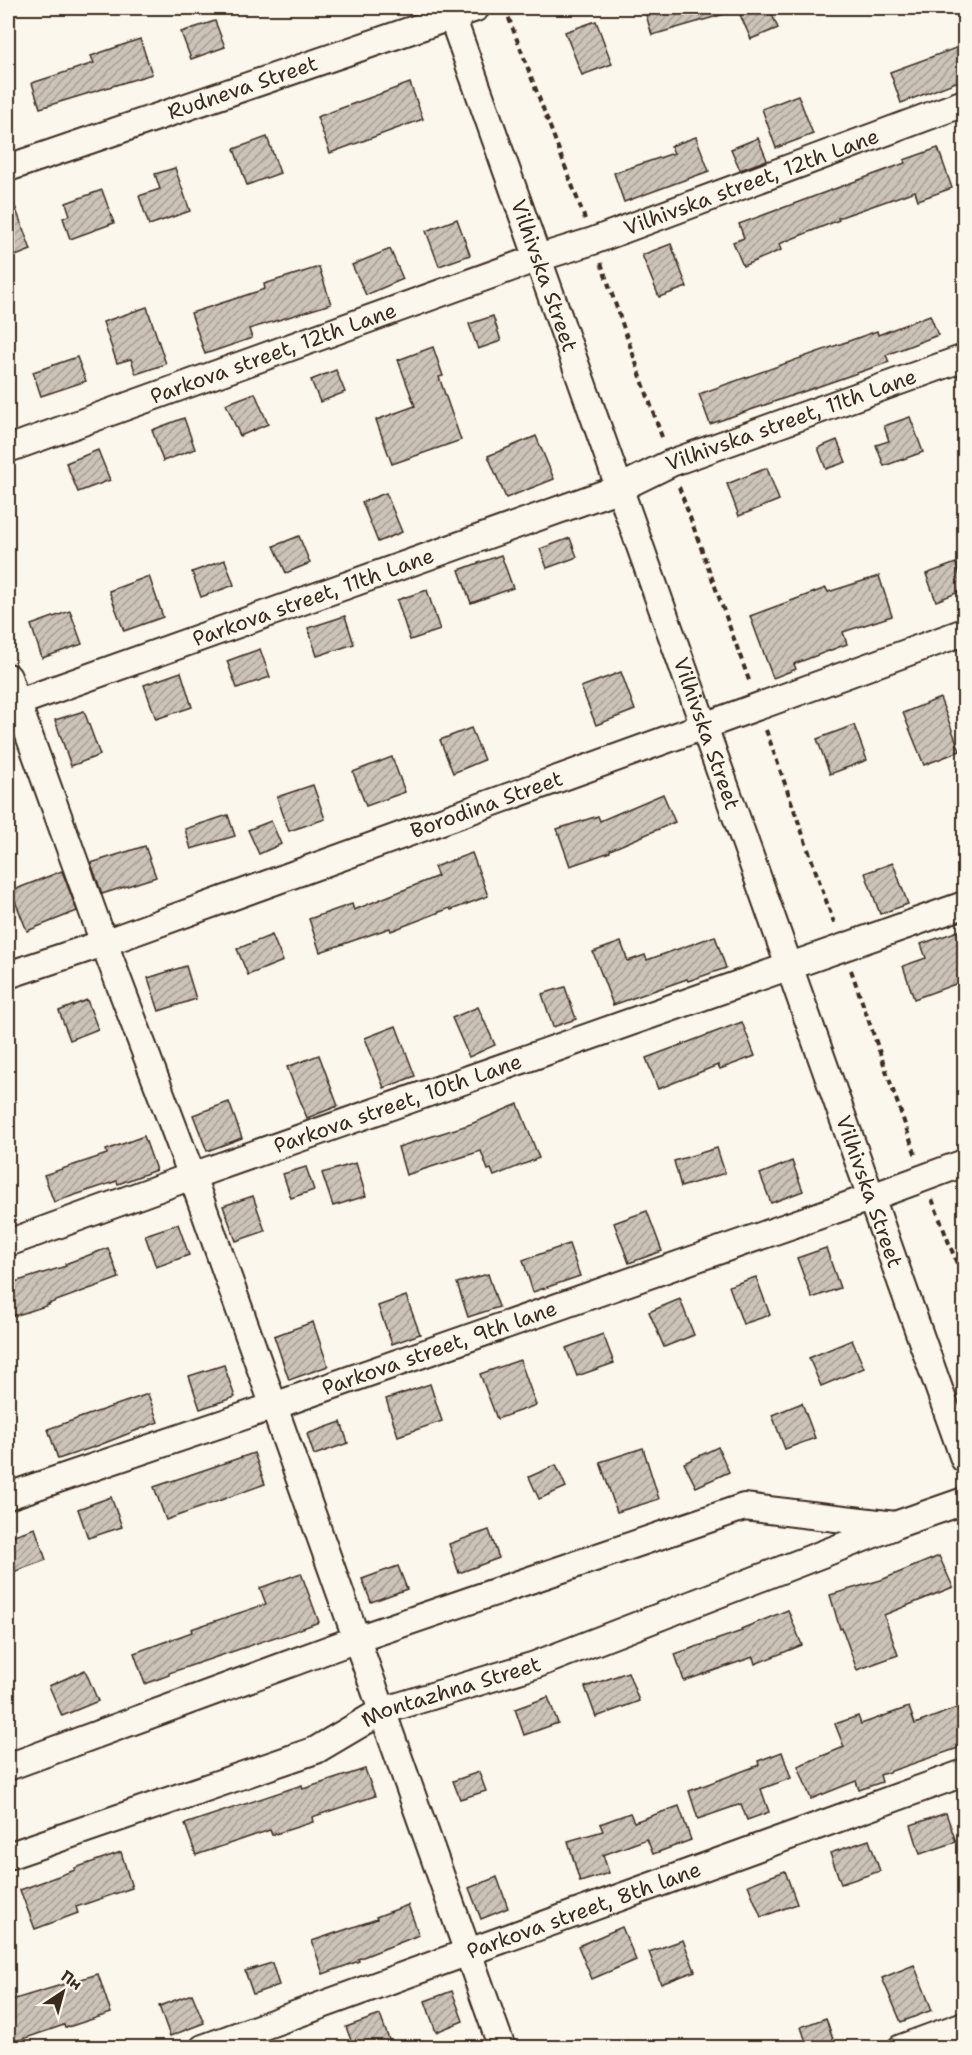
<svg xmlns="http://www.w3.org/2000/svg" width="972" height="2055" viewBox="0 0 972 2055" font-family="'Shantell Sans',sans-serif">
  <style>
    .building { fill: url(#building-hatch); stroke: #3b2a1e; stroke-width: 1.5 }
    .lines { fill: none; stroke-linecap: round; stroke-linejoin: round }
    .minor-casing { stroke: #3b2a1e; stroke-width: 30 }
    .path { stroke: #3b2a1e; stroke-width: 4; stroke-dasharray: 6 4.5; stroke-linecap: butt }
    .minor { stroke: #fbf7ec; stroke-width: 26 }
    .labels { text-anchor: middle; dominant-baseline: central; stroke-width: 6; stroke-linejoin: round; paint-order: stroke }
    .street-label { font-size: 21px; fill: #3b2a1e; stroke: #fbf7ec }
  </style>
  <defs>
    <pattern id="building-hatch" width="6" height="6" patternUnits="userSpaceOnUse" patternTransform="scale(1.5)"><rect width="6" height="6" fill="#ccc4b9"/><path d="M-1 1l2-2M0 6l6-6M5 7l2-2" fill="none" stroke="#a79f96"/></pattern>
  </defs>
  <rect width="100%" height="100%" fill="#fbf7ec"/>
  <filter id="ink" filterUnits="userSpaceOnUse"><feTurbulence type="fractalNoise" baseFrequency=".0167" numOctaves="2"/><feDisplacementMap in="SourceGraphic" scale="12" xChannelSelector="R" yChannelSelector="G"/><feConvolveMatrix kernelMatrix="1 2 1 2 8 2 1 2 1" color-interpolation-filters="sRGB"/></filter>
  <g filter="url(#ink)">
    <g class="building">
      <path d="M644 8H727L728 13 652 35Z"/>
      <path d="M737 8H769L778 28 751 39Z"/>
      <path d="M215 21 225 47 191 59 181 32Z"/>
      <path d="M596 21 612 64 582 75 565 32Z"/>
      <path d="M140 39 152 74 40 108 32 83 94 63 91 56Z"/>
      <path d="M964 45V79L901 103 890 72Z"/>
      <path d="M410 83 423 119 330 153 317 117Z"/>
      <path d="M798 95 813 134 776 148 762 109Z"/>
      <path d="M267 137 280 173 247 185 234 149Z"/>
      <path d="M696 137 709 171 624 202 614 173 674 153 671 146Z"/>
      <path d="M758 138 767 160 740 170 731 149Z"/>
      <path d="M938 148 952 188 918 200 915 191 838 218 839 220 779 244 781 250 743 266 733 242 744 238 739 224 905 163 904 160Z"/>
      <path d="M175 168 190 211 149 225 139 196 160 189 155 174Z"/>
      <path d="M102 190 114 223 70 239 63 218 70 215 66 203Z"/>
      <path d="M10 193 31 250 8 259V194Z"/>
      <path d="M457 219 470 255 439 266 426 231Z"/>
      <path d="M671 244 687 287 659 297 642 255Z"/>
      <path d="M390 249 403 279 366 295 352 265Z"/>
      <path d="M319 267 331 304 249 329 252 338 205 354 191 313 265 289 264 284Z"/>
      <path d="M147 307 166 364 136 374 131 359 117 363 103 322Z"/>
      <path d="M930 315 938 335 886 355 889 362 710 424 699 394 860 337 877 331 878 335Z"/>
      <path d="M493 316 501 341 478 349 469 324Z"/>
      <path d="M433 347 443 376 439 377 461 440 392 464 376 420 415 406 398 360Z"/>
      <path d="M77 357 86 381 41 396 33 372Z"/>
      <path d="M336 370 345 392 320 402 311 380Z"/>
      <path d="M255 393 268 424 240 436 226 404Z"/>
      <path d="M910 417 923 452 884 466 876 445 889 441 884 426Z"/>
      <path d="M184 418 195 449 163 461 152 430Z"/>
      <path d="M536 436 554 479 506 498 488 456Z"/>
      <path d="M837 440 846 462 826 469 818 448Z"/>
      <path d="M98 450 110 480 78 492 66 463Z"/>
      <path d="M767 468 779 500 739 516 727 484Z"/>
      <path d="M386 493 402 532 378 542 362 502Z"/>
      <path d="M299 536 310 563 286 573 274 546Z"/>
      <path d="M570 538 577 557 547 568 540 549Z"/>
      <path d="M501 555 513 588 471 603 459 570Z"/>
      <path d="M225 560 234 585 201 597 192 572Z"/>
      <path d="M956 563 964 590 936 601 926 574Z"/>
      <path d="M149 576 163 617 124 631 109 591Z"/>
      <path d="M879 576 892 616 843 632 847 644 794 664 796 669 773 678 750 616 826 588 828 592Z"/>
      <path d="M427 590 440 630 410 640 397 600Z"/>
      <path d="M70 611 82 644 42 658 31 625Z"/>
      <path d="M345 616 354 644 317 656 308 628Z"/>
      <path d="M260 649 270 677 237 688 227 661Z"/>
      <path d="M181 672 192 707 156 719 144 685Z"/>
      <path d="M621 672 635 710 596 725 581 687Z"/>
      <path d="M940 698 960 751 924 765 903 713Z"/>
      <path d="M84 711 100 755 71 766 55 720Z"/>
      <path d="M854 725 867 760 830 774 817 739Z"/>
      <path d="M471 728 484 760 453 773 440 740Z"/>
      <path d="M392 757 405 792 366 806 353 772Z"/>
      <path d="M313 785 325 819 289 831 277 797Z"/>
      <path d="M663 794 675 822 610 850V852L570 866 557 829 598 816 600 821Z"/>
      <path d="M228 815 235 836 191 849 185 829Z"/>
      <path d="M271 821 281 844 259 854 248 830Z"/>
      <path d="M145 846 156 877 102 894 91 863Z"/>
      <path d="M472 853 488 896 451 910 450 908 391 931 390 928 320 952 309 919 352 904 354 910 438 876 434 867Z"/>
      <path d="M893 863 908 904 880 914 865 873Z"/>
      <path d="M62 871 77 911 27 931 11 891Z"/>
      <path d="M964 929V981L914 999 903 966 926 958 921 944Z"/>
      <path d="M272 935 283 961 248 975 237 949Z"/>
      <path d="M715 936 726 968 688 981 687 979 613 1005 593 952 621 942 628 961 645 955 647 960Z"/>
      <path d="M186 966 196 999 159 1011 148 978Z"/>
      <path d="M565 987 576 1019 553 1027 542 994Z"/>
      <path d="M87 1000 98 1029 70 1040 59 1011Z"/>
      <path d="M478 1007 495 1045 469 1057 452 1018Z"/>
      <path d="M742 1022 755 1056 720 1069 718 1065 658 1089 646 1058Z"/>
      <path d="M396 1026 415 1076 384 1088 365 1038Z"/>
      <path d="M319 1055 338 1106 307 1118 287 1067Z"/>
      <path d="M229 1102 242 1138 207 1151 193 1115Z"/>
      <path d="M518 1104 539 1158 494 1176 491 1169 488 1170 481 1151 406 1175 398 1147 471 1124Z"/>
      <path d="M144 1136 156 1170 118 1184 117 1181 54 1202 44 1175 107 1154 106 1150Z"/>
      <path d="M717 1148 725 1173 681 1187 674 1161Z"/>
      <path d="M792 1161 803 1191 771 1203 760 1174Z"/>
      <path d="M356 1163 366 1196 333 1206 322 1173Z"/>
      <path d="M306 1167 314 1190 291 1198 283 1174Z"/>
      <path d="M253 1196 265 1231 236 1241 223 1206Z"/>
      <path d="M647 1211 662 1251 629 1263 614 1223Z"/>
      <path d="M178 1224 189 1255 156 1267 145 1235Z"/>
      <path d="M569 1244 580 1276 533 1292 523 1260Z"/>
      <path d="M108 1248 119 1278 48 1304 49 1305 8 1318V1284L66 1266 65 1264Z"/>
      <path d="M826 1248 840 1288 812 1298 797 1258Z"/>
      <path d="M488 1274 499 1307 468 1317 457 1283Z"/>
      <path d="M756 1277 770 1315 743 1324 729 1286Z"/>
      <path d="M406 1296 420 1334 392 1344 378 1306Z"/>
      <path d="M680 1299 694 1335 664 1347 649 1312Z"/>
      <path d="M313 1322 328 1366 289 1380 274 1336Z"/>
      <path d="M603 1334 614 1363 577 1376 566 1348Z"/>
      <path d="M852 1340 864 1368 821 1386 809 1358Z"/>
      <path d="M520 1360 536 1405 497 1419 480 1374Z"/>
      <path d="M224 1365 235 1397 200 1409 189 1376Z"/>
      <path d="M430 1384 442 1421 398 1436 386 1399Z"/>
      <path d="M148 1394 158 1422 97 1446 58 1459 48 1429Z"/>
      <path d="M802 1403 815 1438 785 1449 772 1415Z"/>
      <path d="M341 1422 348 1443 314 1455 307 1434Z"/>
      <path d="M718 1447 729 1472 696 1487 684 1463Z"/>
      <path d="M643 1448 659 1499 617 1512 600 1462Z"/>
      <path d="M254 1453 265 1484 166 1520 154 1487Z"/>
      <path d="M556 1465 566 1487 539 1499 529 1477Z"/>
      <path d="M111 1497 122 1527 88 1538 78 1509Z"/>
      <path d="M35 1528 46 1560 8 1574V1537Z"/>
      <path d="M489 1530 499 1558 459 1573 449 1544Z"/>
      <path d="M939 1556 953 1587 884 1615 898 1655 857 1670 842 1628 840 1629 830 1595 881 1580Z"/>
      <path d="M398 1566 407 1589 371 1602 362 1579Z"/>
      <path d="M301 1573 319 1622 279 1637 278 1636 169 1673V1675L145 1684 134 1653 192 1632 191 1629 266 1604 260 1588Z"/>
      <path d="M788 1610 802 1645 755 1664 753 1657 684 1681 675 1654 742 1631 741 1629Z"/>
      <path d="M85 1670 98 1701 62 1716 49 1686Z"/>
      <path d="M628 1672 639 1701 596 1717 585 1687Z"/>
      <path d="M548 1697 558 1723 524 1735 515 1709Z"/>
      <path d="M964 1705V1746L880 1775 882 1782 859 1790 856 1781 811 1799 798 1766 844 1747 835 1724 858 1716 861 1724 909 1707 915 1724Z"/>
      <path d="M782 1752 791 1778 761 1789 769 1812 747 1820 741 1804 698 1819 689 1791 759 1765 758 1761Z"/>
      <path d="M365 1769 375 1796 312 1817 313 1822 272 1835 270 1830 196 1855 185 1824 302 1785 303 1789Z"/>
      <path d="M479 1772 486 1791 460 1799 453 1781Z"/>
      <path d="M679 1806 691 1840 653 1854 647 1839 603 1855 609 1873 580 1882 568 1841 603 1831 600 1824 630 1813 634 1822Z"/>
      <path d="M946 1813 956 1842 920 1854 911 1825Z"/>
      <path d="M869 1840 880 1871 841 1884 830 1853Z"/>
      <path d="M121 1852 132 1888 76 1907 78 1913 35 1929 20 1890 75 1870V1868Z"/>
      <path d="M785 1871 797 1904 761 1917 748 1885Z"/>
      <path d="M497 1877 508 1908 481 1919 469 1888Z"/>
      <path d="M408 1905 419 1935 358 1959 359 1961 323 1974 312 1941 377 1919 376 1917Z"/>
      <path d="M622 1927 636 1960 592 1979 578 1946Z"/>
      <path d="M683 1940 695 1971 661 1984 649 1952Z"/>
      <path d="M272 1963 279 1985 253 1994 245 1971Z"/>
      <path d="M914 1965 932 2010 901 2022 882 1978Z"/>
      <path d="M98 1974 111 2013 65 2028 64 2025 8 2044V2001Z"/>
      <path d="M452 1991 463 2021 436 2032 425 2001Z"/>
      <path d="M192 1994 204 2023 170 2036 159 2006Z"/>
      <path d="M380 2015 392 2048H354L346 2027Z"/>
      <path d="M826 2018 836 2048H808L801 2027Z"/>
    </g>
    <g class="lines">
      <g class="minor-casing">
        <g id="minor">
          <path id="s1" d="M449 8 964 1459"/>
          <path id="s2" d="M8 168 476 8"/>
          <path id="s3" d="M8 449 538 258 593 241 964 103"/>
          <path d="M8 677 104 943 192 1176 502 2048"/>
          <path id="s4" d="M8 706 620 488 671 463 964 358"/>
          <path id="s5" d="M8 975 104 943 964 632"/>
          <path id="s6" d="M8 1243 192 1176 964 905"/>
          <path id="s7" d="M8 1496 274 1406 872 1197 964 1163"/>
          <path d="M8 1767 357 1639 744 1507 895 1525 964 1501"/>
          <path id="s8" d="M8 1856 316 1750 382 1711 535 1665 892 1527"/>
          <path id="s9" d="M203 2048 964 1773"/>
          <path d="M901 2048 964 2025"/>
        </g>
      </g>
      <g class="path">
        <path d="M505 8 585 219"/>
        <path d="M601 263 663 440"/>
        <path d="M679 487 750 683"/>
        <path d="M766 730 834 923"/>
        <path d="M851 970 916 1156"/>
        <path d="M932 1199 964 1282"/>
      </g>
      <use href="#minor" class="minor"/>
    </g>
  </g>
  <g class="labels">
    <g class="street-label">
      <text stroke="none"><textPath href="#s2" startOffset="248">Rudneva Street</textPath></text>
      <text stroke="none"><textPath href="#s3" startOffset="790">Vilhivska street, 12th Lane</textPath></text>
      <text stroke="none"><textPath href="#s1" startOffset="284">Vilhivska Street</textPath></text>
      <text stroke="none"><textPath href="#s3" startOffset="282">Parkova street, 12th Lane</textPath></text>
      <text stroke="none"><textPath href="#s4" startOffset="834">Vilhivska street, 11th Lane</textPath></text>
      <text stroke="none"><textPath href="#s4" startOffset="324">Parkova street, 11th Lane</textPath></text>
      <text stroke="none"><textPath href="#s1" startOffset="770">Vilhivska Street</textPath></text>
      <text stroke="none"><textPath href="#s5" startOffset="508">Borodina Street</textPath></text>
      <text stroke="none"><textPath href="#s6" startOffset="414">Parkova street, 10th Lane</textPath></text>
      <text stroke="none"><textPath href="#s1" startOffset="1256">Vilhivska Street</textPath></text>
      <text stroke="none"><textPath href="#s7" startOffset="456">Parkova street, 9th lane</textPath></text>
      <text stroke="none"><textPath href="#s8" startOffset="474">Montazhna Street</textPath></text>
      <text stroke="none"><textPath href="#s9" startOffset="405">Parkova street, 8th lane</textPath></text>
    </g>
  </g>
  <rect width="972" height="2055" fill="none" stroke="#fbf7ec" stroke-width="30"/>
  <rect x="15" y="15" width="942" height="2025" fill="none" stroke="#3b2a1e" stroke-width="2" filter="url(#ink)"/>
  <g transform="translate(63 1992) rotate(36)" stroke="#fbf7ec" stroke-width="4.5" paint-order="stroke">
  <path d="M0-4.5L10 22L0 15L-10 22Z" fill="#3b2a1e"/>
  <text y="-9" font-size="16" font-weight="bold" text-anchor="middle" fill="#3b2a1e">Пн</text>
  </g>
</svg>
